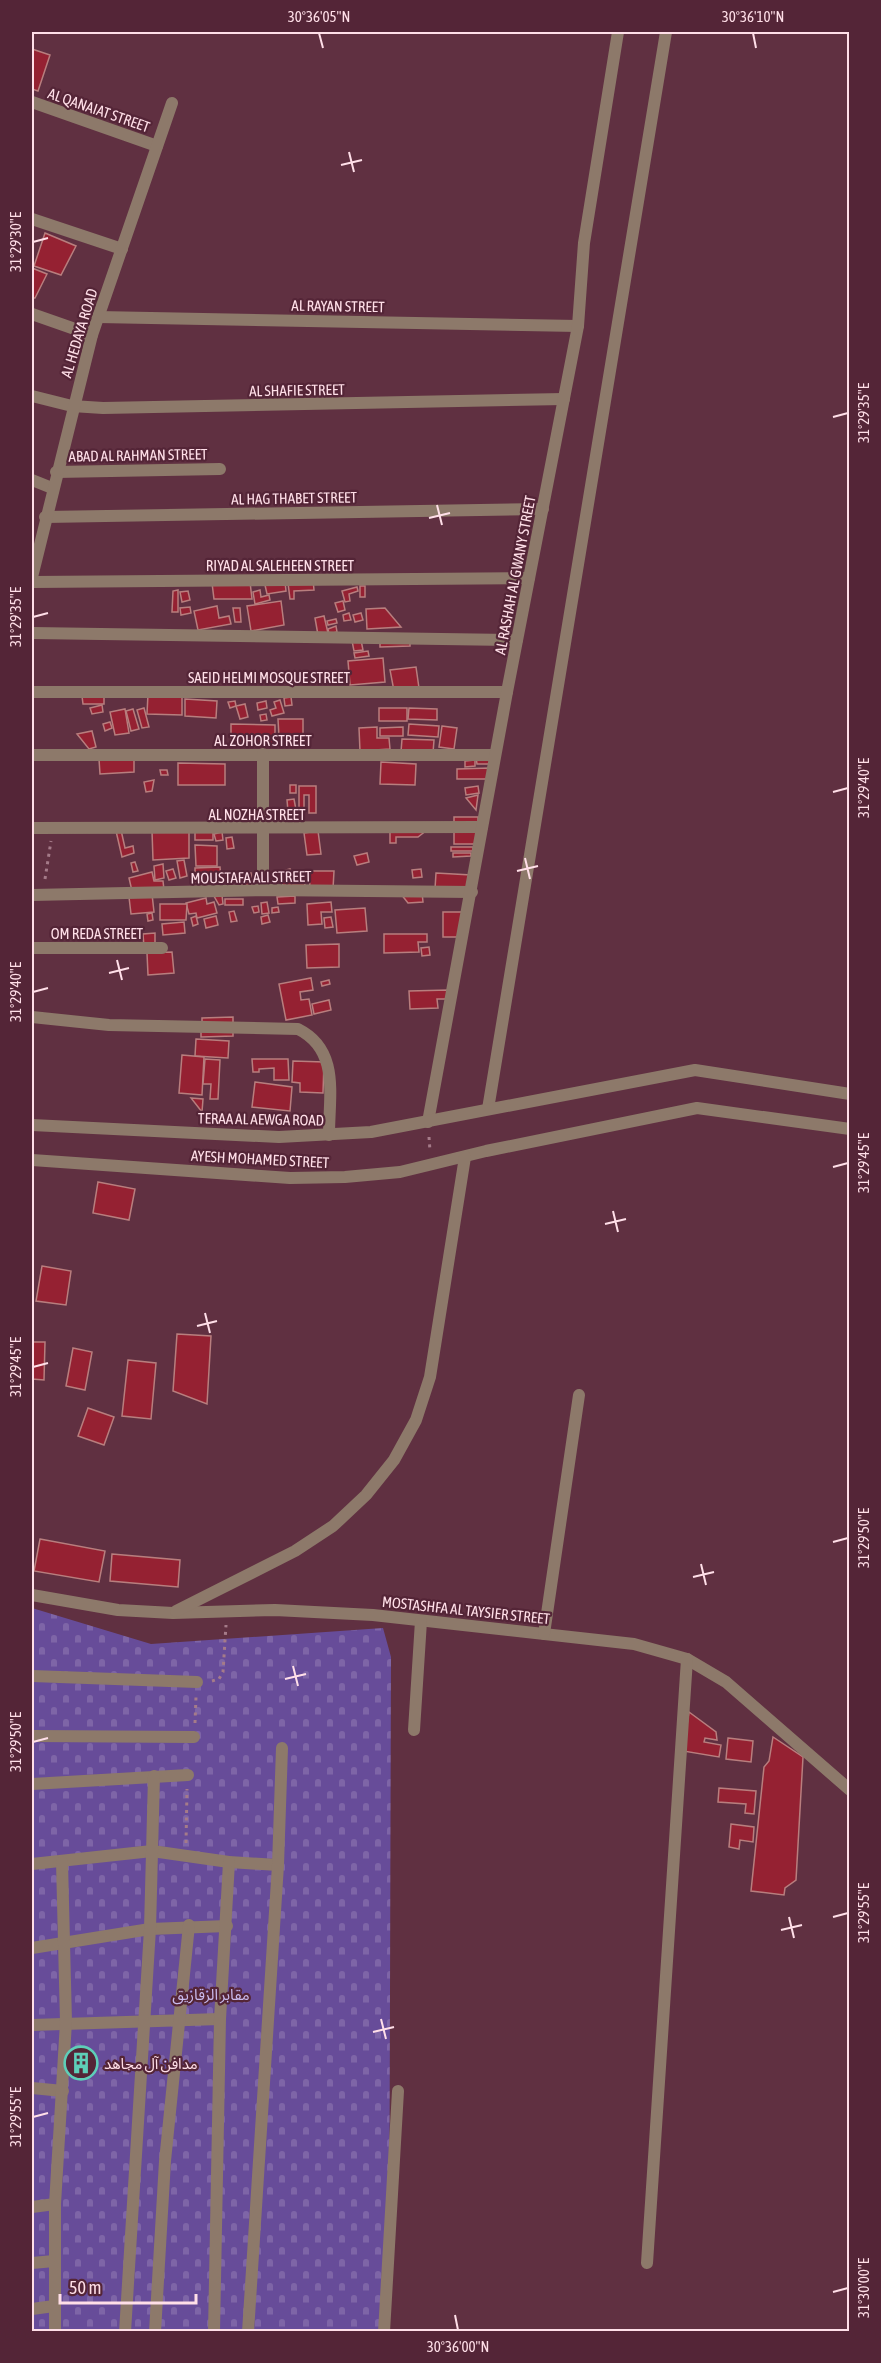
<svg xmlns="http://www.w3.org/2000/svg" width="881" height="2363" viewBox="0 0 881 2363" font-family="'Asap Condensed','Noto Sans Arabic',sans-serif">
  <style>
    .cemetery { fill: url(#cemetery-stones) }
    .building { fill: #952132; stroke: #b87e7e; stroke-width: 1.5 }
    .lines { fill: none; stroke-linecap: round; stroke-linejoin: round }
    .path { stroke: #a57b89; stroke-width: 3; stroke-dasharray: 3 4.5; stroke-linecap: butt }
    .street { stroke: #8d796a; stroke-width: 12 }
    .ticks { fill: none; stroke: #ffdfe8; stroke-width: 2 }
    .labels { text-anchor: middle; dominant-baseline: central; stroke-width: 4.5; stroke-linejoin: round; paint-order: stroke }
    .street-label { font-size: 15px; fill: #ffdfe8; stroke: #542537 }
    .park-label { font-size: 15px; fill: #cabbee; stroke: #542537 }
    .poi-label { font-size: 15px; fill: #ffdfe8; stroke: #542537; text-anchor: start }
    .neatline { fill: none; stroke: #ffdfe8; stroke-width: 2 }
    .ticks-label { font-size: 15px; text-anchor: middle; fill: #ffdfe8 }
  </style>
  <defs>
    <pattern id="cemetery-stones" width="16" height="16" patternUnits="userSpaceOnUse" patternTransform="scale(1.5)"><rect width="16" height="16" fill="#674c99"/><path d="M2 7V4a2 2 0 0 1 4 0v3zM10 15v-3a2 2 0 0 1 4 0v3z" fill="#7e65a7"/></pattern>
  </defs>
  <rect width="100%" height="100%" fill="#603041"/>
  <path class="cemetery" d="M32 1608 151 1644 383 1628 391 1657 389 2331H32Z"/>
  <g class="building">
    <path d="M32 49 50 55 38 91 32 89Z"/>
    <path d="M45 233 76 246 61 275 34 266Z"/>
    <path d="M32 268 47 274 35 298H32Z"/>
    <path d="M313 580 314 590 294 591V599H290L288 583Z"/>
    <path d="M250 582 252 599H214L212 583Z"/>
    <path d="M285 582 286 591 267 594 265 585Z"/>
    <rect x="360" y="586" width="5" height="11"/>
    <path d="M357 587 358 591 349 594 350 601 345 602 342 591Z"/>
    <path d="M178 590V612H172L173 591Z"/>
    <path d="M260 590 261 597 269 595 270 600 255 604 253 592Z"/>
    <path d="M188 591 190 600 182 602 180 592Z"/>
    <path d="M281 601 284 625 251 631 247 606Z"/>
    <path d="M343 601 345 610 338 612 335 603Z"/>
    <path d="M217 606 219 618 229 616 231 624 198 630 194 611Z"/>
    <path d="M190 607 191 613 181 615 180 608Z"/>
    <path d="M233 608H240L241 622H235Z"/>
    <path d="M385 608 401 627 367 629 366 609Z"/>
    <path d="M349 613 351 620 344 621 343 615Z"/>
    <path d="M361 613 363 620 355 622 353 615Z"/>
    <path d="M324 616 328 633 318 635 315 618Z"/>
    <path d="M336 619 337 623 328 625 327 621Z"/>
    <path d="M336 626 337 632 329 634 328 629Z"/>
    <path d="M410 639V646L380 647V640Z"/>
    <path d="M361 640 363 650 354 651 352 641Z"/>
    <path d="M368 651 369 656 355 658 354 653Z"/>
    <path d="M383 658 385 682 350 685 348 661Z"/>
    <path d="M416 667 419 688 394 691 390 670Z"/>
    <path d="M148 694 182 695V715L147 714Z"/>
    <path d="M82 696H104V704H83Z"/>
    <path d="M291 697 292 705 285 706 284 698Z"/>
    <path d="M185 699 217 701 216 718 185 716Z"/>
    <path d="M280 700 284 713 272 716 270 710 276 708 274 702Z"/>
    <path d="M235 701 236 706 230 708 228 702Z"/>
    <path d="M266 701 267 708 258 710 257 703Z"/>
    <path d="M245 704 248 717 240 719 236 706Z"/>
    <path d="M102 705 103 712 92 714 90 708Z"/>
    <path d="M144 708 149 727 142 728 137 710Z"/>
    <rect x="379" y="708" width="28" height="13"/>
    <path d="M409 708 437 709V720L408 719Z"/>
    <path d="M125 709 129 733 115 735 110 712Z"/>
    <path d="M133 709 139 729 131 731 126 711Z"/>
    <path d="M266 714 267 720 261 721 260 715Z"/>
    <path d="M278 719H303V736L279 737Z"/>
    <path d="M110 722 112 728 105 731 103 724Z"/>
    <path d="M231 724 275 725V745L231 744Z"/>
    <path d="M409 724 439 726 438 737 408 735Z"/>
    <path d="M442 726 457 728 454 749 439 747Z"/>
    <path d="M377 727V738H389L390 749 360 751 359 728Z"/>
    <path d="M403 727V736H380V728Z"/>
    <path d="M92 731 96 747 89 749 77 734Z"/>
    <path d="M402 739 434 740 433 753 401 752Z"/>
    <path d="M134 757V772L100 774 99 759Z"/>
    <path d="M476 757H493V764H477Z"/>
    <path d="M475 760V766L465 767V761Z"/>
    <path d="M381 762 416 764 415 785 380 784Z"/>
    <path d="M178 763 225 764V785H178Z"/>
    <path d="M490 768V779H457V769Z"/>
    <path d="M160 770H167L168 775H161Z"/>
    <path d="M154 780 152 791 146 792 144 782Z"/>
    <rect x="290" y="785" width="6" height="8"/>
    <path d="M299 786H316V813H309V795H304V811H299Z"/>
    <path d="M478 786 479 793 466 795 465 788Z"/>
    <path d="M478 795 476 810 466 798Z"/>
    <path d="M294 799 296 810 288 811 287 800Z"/>
    <rect x="454" y="817" width="24" height="9"/>
    <path d="M121 830 125 848 133 846 134 853 122 857 116 831Z"/>
    <path d="M390 830H427L418 837H396V843H390Z"/>
    <path d="M454 830H481L477 844H454Z"/>
    <path d="M152 831H189V858L153 860Z"/>
    <path d="M318 831 321 854 307 855 304 833Z"/>
    <rect x="195" y="832" width="18" height="8"/>
    <path d="M222 832 223 840 216 841 214 834Z"/>
    <path d="M232 837 234 848 227 849 226 838Z"/>
    <path d="M195 845 217 846V866H196Z"/>
    <rect x="451" y="847" width="22" height="4"/>
    <path d="M367 853 369 862 357 865 354 856Z"/>
    <path d="M453 853H471V856L453 857Z"/>
    <path d="M184 860 187 876 180 878 177 861Z"/>
    <path d="M135 862 138 871 133 872 131 863Z"/>
    <path d="M163 864 164 878 155 880 154 866Z"/>
    <path d="M220 867 221 880 195 882V868Z"/>
    <path d="M173 869 176 878 169 880 166 871Z"/>
    <path d="M290 869 291 877 284 878 282 871Z"/>
    <path d="M421 869 422 877 413 878 412 870Z"/>
    <path d="M294 871H304L305 887 283 889 282 881 294 880Z"/>
    <path d="M309 871H334L333 889H310Z"/>
    <path d="M152 872 154 881H163L164 890 132 891 129 878Z"/>
    <path d="M241 873H251L252 886 242 885Z"/>
    <path d="M436 873 471 875V891L435 889Z"/>
    <path d="M422 892 423 902 408 903 401 894Z"/>
    <path d="M152 894 154 912 131 914 129 897Z"/>
    <path d="M222 895 223 904 219 905 214 896Z"/>
    <path d="M295 896V903L278 904 277 897Z"/>
    <path d="M206 898 207 904 214 902 217 913 197 918 196 913 189 914 186 903Z"/>
    <rect x="225" y="899" width="18" height="6"/>
    <path d="M267 902 269 913 262 914 261 903Z"/>
    <path d="M331 902 332 912H321L322 924 308 925 307 904Z"/>
    <path d="M160 904H187L186 920H160Z"/>
    <path d="M258 906 259 912 254 913 252 907Z"/>
    <path d="M278 907 279 912 272 913V908Z"/>
    <path d="M365 908 367 931 337 933 335 910Z"/>
    <path d="M234 911 237 921 231 922 229 912Z"/>
    <rect x="443" y="912" width="20" height="25"/>
    <path d="M152 913 153 920 148 921 147 914Z"/>
    <path d="M268 915 270 922 262 924 261 917Z"/>
    <path d="M196 916 198 924 193 926 191 918Z"/>
    <path d="M216 916 218 925 206 928 204 919Z"/>
    <path d="M331 917 333 927 325 928 324 918Z"/>
    <path d="M184 922 185 933 163 935 162 924Z"/>
    <path d="M155 933V946L144 947 143 934Z"/>
    <path d="M384 934H427V942H418L419 952 384 953Z"/>
    <path d="M339 944V967L307 968 306 945Z"/>
    <path d="M429 947 430 955 422 956 421 948Z"/>
    <path d="M172 952 174 973 148 975 147 953Z"/>
    <path d="M311 978 313 990 300 992 301 1000 309 999 312 1015 286 1020 279 984Z"/>
    <path d="M329 980 330 984 322 986 321 982Z"/>
    <path d="M449 990V999H437L438 1008 410 1009 409 991Z"/>
    <path d="M329 1000 331 1010 314 1014 312 1004Z"/>
    <path d="M233 1017V1025H202V1018Z"/>
    <path d="M233 1029V1036L201 1037V1030Z"/>
    <path d="M196 1039 229 1041 228 1058 195 1056Z"/>
    <path d="M182 1055 204 1057 202 1095 179 1093Z"/>
    <path d="M205 1059 220 1060 218 1099H210L211 1084H203Z"/>
    <path d="M252 1059H288L289 1080H274V1068L259 1069V1072H253Z"/>
    <path d="M293 1061 324 1062 323 1093 300 1092V1083L292 1082Z"/>
    <path d="M255 1082 292 1087 290 1111 252 1107Z"/>
    <path d="M191 1098 203 1099 202 1112Z"/>
    <path d="M98 1182 135 1189 129 1220 93 1213Z"/>
    <path d="M42 1266 71 1271 66 1305 36 1301Z"/>
    <path d="M177 1334 211 1336 207 1404 173 1391Z"/>
    <path d="M32 1342H45L44 1380 32 1379Z"/>
    <path d="M73 1348 92 1352 85 1390 66 1386Z"/>
    <path d="M128 1360 156 1363 151 1419 122 1416Z"/>
    <path d="M88 1408 114 1417 104 1445 78 1436Z"/>
    <path d="M40 1539 105 1551 99 1582 34 1571Z"/>
    <path d="M112 1554 180 1560 178 1587 110 1581Z"/>
    <path d="M689 1712 716 1732 717 1740 705 1738 704 1742 721 1745 719 1757 683 1751Z"/>
    <path d="M773 1737 803 1757 796 1880 785 1888 784 1895 751 1891 764 1767 769 1761Z"/>
    <path d="M728 1738 753 1741 751 1762 726 1759Z"/>
    <path d="M719 1788 756 1791 754 1814 745 1813 746 1804 718 1802Z"/>
    <path d="M731 1824 754 1827 753 1842 740 1840 739 1849 729 1847Z"/>
    <path d="M75 2049 78 2056 93 2054 95 2070 69 2072 67 2050Z"/>
  </g>
  <g class="lines">
    <g class="path">
      <path d="M45 879 51 841"/>
      <path d="M429 1137 430 1151"/>
      <path d="M212 1681 219 1679 223 1672 226 1625"/>
      <path d="M195 1723 196 1697"/>
      <path d="M186 1843 187 1789"/>
    </g>
    <g class="street">
      <path d="M32 102 157 146"/>
      <path d="M32 219 122 249"/>
      <path d="M32 314 92 335"/>
      <path d="M98 317 578 326"/>
      <path d="M32 396 72 406 103 408 564 399"/>
      <path d="M56 472 220 469"/>
      <path d="M32 480 52 488"/>
      <path d="M45 517 543 509"/>
      <path d="M32 577 92 335 172 103"/>
      <path d="M32 582 529 578"/>
      <path d="M32 633 517 640"/>
      <path d="M32 692H507"/>
      <path d="M32 755H495"/>
      <path d="M32 828 482 827"/>
      <path d="M263 890V754"/>
      <path d="M32 895 263 890 472 892"/>
      <path d="M32 948H162"/>
      <path d="M32 1017 109 1025 298 1029C340 1050 329 1095 329 1135"/>
      <path d="M488 1109 666 32"/>
      <path d="M428 1122 507 692 578 326 584 243 618 32"/>
      <path d="M32 1125 279 1137 371 1132 695 1070 850 1094"/>
      <path d="M32 1160 290 1178 345 1177 400 1172 486 1151 697 1108 850 1129"/>
      <path d="M32 1595 118 1610 173 1613 275 1610 373 1615 634 1644 687 1659 726 1682 850 1790"/>
      <path d="M176 1611 295 1551 333 1526 366 1495 394 1460 416 1420 430 1377 465 1157"/>
      <path d="M544 1634 579 1395"/>
      <path d="M32 1676 197 1682"/>
      <path d="M414 1730 421 1621"/>
      <path d="M32 1736 194 1737"/>
      <path d="M32 1784 188 1775"/>
      <path d="M32 1864 152 1851 229 1862 278 1865"/>
      <path d="M32 1948 150 1929 227 1926"/>
      <path d="M32 2025 220 2019"/>
      <path d="M32 2088 63 2091"/>
      <path d="M32 2207 55 2204"/>
      <path d="M32 2263 54 2261"/>
      <path d="M647 2263 687 1659"/>
      <path d="M32 2309 54 2306"/>
      <path d="M55 2332V2204L66 2022 62 1862"/>
      <path d="M125 2332 150 1929 154 1776"/>
      <path d="M155 2332 165 2161 189 1925"/>
      <path d="M214 2332 220 2019 229 1862"/>
      <path d="M248 2332 278 1865 282 1748"/>
      <path d="M384 2332 398 2091"/>
    </g>
  </g>
  <path class="ticks" d="M319 33 323 48M753 33 756 48M349 152 354 172M341 165 362 160M33 242 48 238M833 417 848 413M437 505 442 525M429 518 450 513M33 617 48 613M833 792 848 788M525 858 530 879M517 871 538 866M117 960 122 980M109 973 129 968M33 992 48 988M833 1167 848 1163M613 1211 618 1232M605 1224 626 1219M205 1313 210 1333M197 1326 217 1321M33 1367 48 1363M833 1542 848 1538M701 1564 706 1585M693 1577 714 1572M293 1666 298 1686M285 1679 306 1674M33 1742 48 1738M789 1917 794 1938M833 1917 848 1913M781 1930 802 1925M381 2019 386 2039M373 2032 394 2027M33 2117 48 2113M833 2292 848 2288M455 2315 458 2330"/>
  <defs>
    <g id="building-ring" transform="scale(1.725)"><circle r="9.5" fill="#542537" stroke="#5eceb8" stroke-width="1.5"/><path d="M-4-6H4V6H1V3H-1V6H-4ZM-2.5-4.3h1.7v1.8h-1.7ZM.8-4.3h1.7v1.8H.8ZM-2.5-1h1.7V.8h-1.7ZM.8-1h1.7V.8H.8Z" fill="#5eceb8"/></g>
  </defs>
  <g fill-rule="evenodd">
    <use href="#building-ring" x="81" y="2063"/>
  </g>
  <g class="labels">
    <g class="street-label">
      <text transform="translate(99 110) rotate(19)">AL QANAIAT STREET</text>
      <text transform="translate(338 306) rotate(1)">AL RAYAN STREET</text>
      <text transform="translate(79 333) rotate(-73)">AL HEDAYA ROAD</text>
      <text transform="translate(297 390) rotate(-1)">AL SHAFIE STREET</text>
      <text transform="translate(138 455) rotate(-1)">ABAD AL RAHMAN STREET</text>
      <text transform="translate(294 498) rotate(-1)">AL HAG THABET STREET</text>
      <text x="280" y="565">RIYAD AL SALEHEEN STREET</text>
      <text transform="translate(515 575) rotate(-79)">AL RASHAH AL GWANY STREET</text>
      <text x="269" y="677">SAEID HELMI MOSQUE STREET</text>
      <text x="263" y="740">AL ZOHOR STREET</text>
      <text x="257" y="814">AL NOZHA STREET</text>
      <text transform="translate(251 877) rotate(-1)">MOUSTAFA ALI STREET</text>
      <text x="97" y="933">OM REDA STREET</text>
      <text transform="translate(261 1119) rotate(1)">TERAA AL AEWGA ROAD</text>
      <text transform="translate(260 1159) rotate(3)">AYESH MOHAMED STREET</text>
      <text transform="translate(466 1610) rotate(6)">MOSTASHFA AL TAYSIER STREET</text>
    </g>
    <g class="park-label">
      <text x="211" y="1994">مقابر الزقازيق</text>
    </g>
    <g class="poi-label">
      <text x="104" y="2063">مدافن آل مجاهد</text>
    </g>
  </g>
  <rect width="881" height="2363" fill="none" stroke="#542537" stroke-width="66"/>
  <path d="M60 2294v9h136v-9" fill="none" stroke="#ffdfe8" stroke-width="3"/>
  <text x="69" y="2294" font-size="18" fill="#ffdfe8" stroke="#542537" stroke-width="4.5" paint-order="stroke">50 m</text>
  <rect x="33" y="33" width="815" height="2297" class="neatline"/>
  <g class="ticks-label">
    <text x="319" y="22">30°36'05"N</text>
    <text x="753" y="22">30°36'10"N</text>
    <text transform="translate(16 242) rotate(-90)" y="5">31°29'30"E</text>
    <text transform="translate(864 413) rotate(-90)" y="5">31°29'35"E</text>
    <text transform="translate(16 617) rotate(-90)" y="5">31°29'35"E</text>
    <text transform="translate(864 788) rotate(-90)" y="5">31°29'40"E</text>
    <text transform="translate(16 992) rotate(-90)" y="5">31°29'40"E</text>
    <text transform="translate(864 1163) rotate(-90)" y="5">31°29'45"E</text>
    <text transform="translate(16 1367) rotate(-90)" y="5">31°29'45"E</text>
    <text transform="translate(864 1538) rotate(-90)" y="5">31°29'50"E</text>
    <text transform="translate(16 1742) rotate(-90)" y="5">31°29'50"E</text>
    <text transform="translate(864 1913) rotate(-90)" y="5">31°29'55"E</text>
    <text transform="translate(16 2117) rotate(-90)" y="5">31°29'55"E</text>
    <text transform="translate(864 2288) rotate(-90)" y="5">31°30'00"E</text>
    <text x="458" y="2352">30°36'00"N</text>
  </g>
</svg>
